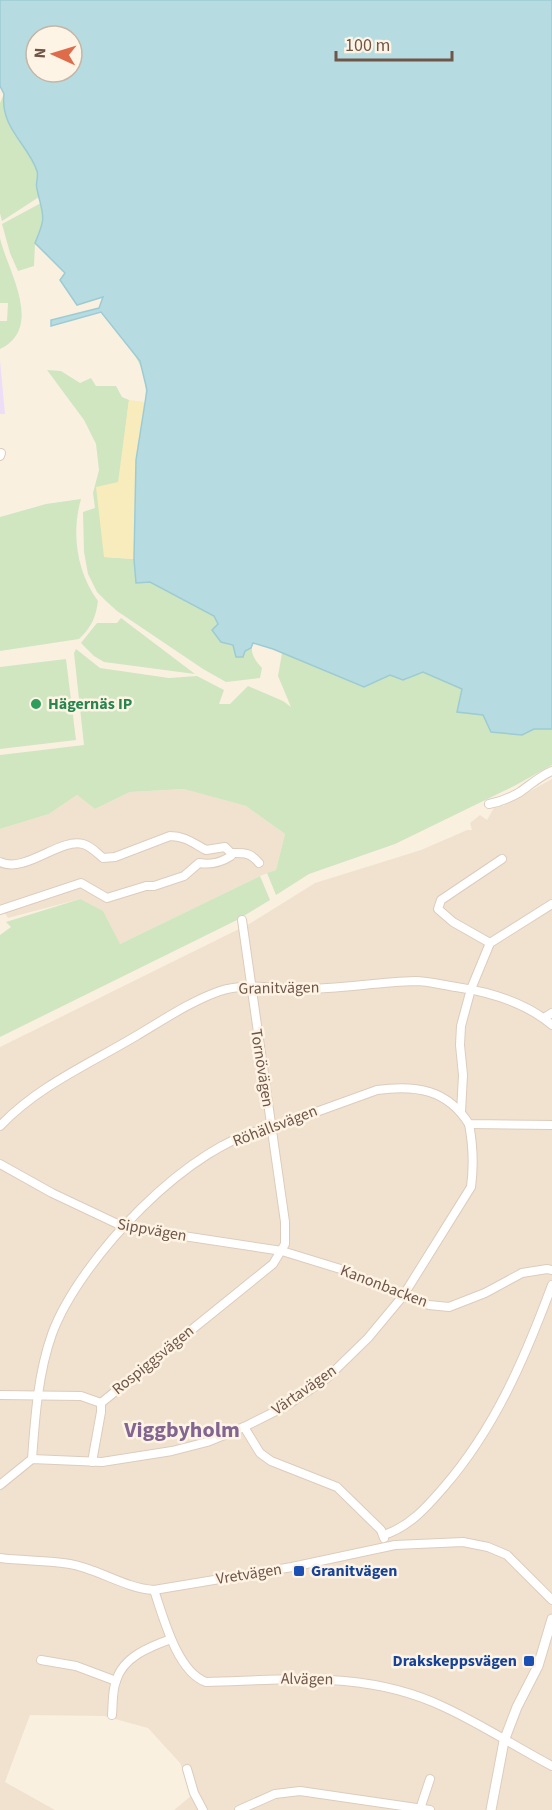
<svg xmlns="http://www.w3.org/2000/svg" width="552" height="1810" viewBox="0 0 552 1810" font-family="'Source Sans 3',sans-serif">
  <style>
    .residential { fill: #f1e2cf }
    .education { fill: #edddf6 }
    .green { fill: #cfe6c0 }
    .sand { fill: #f8ebbc }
    .water { fill: #b6dce2; stroke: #9dcbd3; stroke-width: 1.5; fill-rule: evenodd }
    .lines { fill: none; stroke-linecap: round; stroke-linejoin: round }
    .minor-casing { stroke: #ddccbd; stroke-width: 10 }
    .tertiary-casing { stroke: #ddccbd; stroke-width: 11 }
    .minor { stroke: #fff; stroke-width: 8 }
    .tertiary { stroke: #fff; stroke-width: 9 }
    .leisure-dot { fill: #2e9e5b; stroke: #fef4e5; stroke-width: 2 }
    .transit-dot { fill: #1a4fb4; stroke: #fef4e5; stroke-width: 2 }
    .labels { text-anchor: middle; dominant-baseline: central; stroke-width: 5; stroke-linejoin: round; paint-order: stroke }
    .leisure-label { font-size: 16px; font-weight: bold; fill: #27864d; stroke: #fef4e5; text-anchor: start }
    .street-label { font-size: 16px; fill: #6f5649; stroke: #fef4e5 }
    .transit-label { font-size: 16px; font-weight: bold; fill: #164399; stroke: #fef4e5; text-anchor: start }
    .district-label { font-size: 22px; font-weight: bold; fill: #836592; stroke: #fef4e5 }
  </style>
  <rect width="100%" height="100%" fill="#faf0e0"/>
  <g class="residential">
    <path d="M552 779V1810H174L192 1795 180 1763 148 1728 104 1716 30 1715 5 1782 55 1810H0V1047L249 924 315 883 421 850 467 830H472L470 823 480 815 487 820 496 804 503 806Z"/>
    <path d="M185 789 246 806 285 834 276 870 260 876 120 944 80 899 8 918 0 905V829L49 814 77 795 95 809 130 792Z"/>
  </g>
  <path class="education" d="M0 360 5 414H0Z"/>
  <g class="green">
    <path d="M4 94 162 296 145 402C151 358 119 341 99 308L103 297 77 305 60 280 65 273 35 243 34 266 18 271 10 253 2 224 41 203 39 197 2 221 0 213V103Z"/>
    <path d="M0 238C7 270 45 327 0 349V321H7L8 303H0Z"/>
    <path d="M47 370 61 371 80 383 91 378 96 386H116L122 397 129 400 119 482 104 557 134 559 136 583 169 576 253 643C249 653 256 661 262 668L260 678 226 682 203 669 117 611 106 601 97 592 88 574 84 552 83 512 95 508 93 493 99 470 96 444 84 420Z"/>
    <path d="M81 499C71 534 77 572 98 601 96 617 91 628 79 639L0 651V517L46 504Z"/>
    <path d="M121 618 195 674 104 662 94 656 81 643 97 623H117Z"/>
    <path d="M295 634 403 680 423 672 447 682 552 702V765L516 785 395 844 309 874 276 895 267 873 276 870 285 834 246 806 184 789 130 792 95 809 77 795 49 814 0 829V755L84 745 74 653 76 649 100 668 169 678 197 676 224 690 219 704H230L248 686 283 701 291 707 278 676 282 653Z"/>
    <path d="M66 659 76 740 0 749V667Z"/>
    <path d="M260 876 270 900 237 920 0 1037V935L11 927 6 922 80 899 103 911 120 944Z"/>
  </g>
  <path class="sand" d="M129 400 145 402 136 460 134 559 104 557 96 487 118 482Z"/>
  <path class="water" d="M0 0H552V729H534L522 735 491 732 483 715 457 712 462 689 423 672 403 680 390 675 364 687 273 649 253 643 251 648 245 651 243 657H236L233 645 221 642 212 630 218 624 214 616 150 582 136 583 134 559 136 460 147 390 140 361 101 312 51 326V320L99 308 103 297 77 305 60 280 65 273 35 243C47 215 43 217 37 189 35 183 39 177 37 171 28 144 0 128 4 94L0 86ZM36 36H72V72H36Z"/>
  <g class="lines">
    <g class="minor-casing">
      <g id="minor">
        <path d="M0 456 1 453"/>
        <path d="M489 804C500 802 510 798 520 792 530 785 540 776 552 771"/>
        <path d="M231 853C244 853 250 852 259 863"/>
        <path d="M0 862C25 874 59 838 83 844 91 846 97 853 103 858L115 857 170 836C185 836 193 843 206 850L225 847 231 853V856C220 863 211 865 199 863L184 876 154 886H146L107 898 81 883 0 910"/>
        <path d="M490 943 453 922 438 909 441 900 502 859"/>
        <path d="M544 1018 552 1013"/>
        <path d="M461 1112 463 1075 460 1045 461 1026 471 989 490 943 552 904"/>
        <path d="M0 1126C38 1086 89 1064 136 1036 163 1020 191 1001 220 991 247 982 275 989 302 989 340 989 377 982 415 981 429 981 442 985 456 987 490 992 525 1002 552 1025"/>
        <path d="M0 1164 52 1193 124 1227 282 1251 347 1271 403 1296 429 1305 449 1307 485 1293 522 1273 547 1269 552 1270"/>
        <path d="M0 1395 81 1396 101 1403"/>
        <path d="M101 1403 273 1264 285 1244V1222L242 920"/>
        <path d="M244 1427 260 1453 271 1461 337 1487 381 1530 384 1538"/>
        <path d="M32 1459C35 1418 38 1373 52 1334 79 1260 192 1139 272 1128L377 1090C416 1085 447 1089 469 1124L552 1125"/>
        <path d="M92 1462 101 1412V1403"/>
        <path d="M0 1485 32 1459 102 1462 172 1451 207 1442 244 1427 286 1406 327 1378 368 1338 403 1296 471 1187C474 1165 473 1145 469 1124"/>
        <path d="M384 1535C410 1526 426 1508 444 1487 495 1428 525 1358 552 1285"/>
        <path d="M0 1558C23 1561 47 1560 70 1564 99 1569 124 1588 154 1590L292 1567 395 1545 463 1542 488 1547 507 1555 552 1600"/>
        <path d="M154 1590C163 1616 177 1672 206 1682 289 1680 366 1670 444 1707 481 1724 516 1747 552 1766"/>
        <path d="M41 1660 76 1666 116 1681"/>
        <path d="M112 1715C113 1704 112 1691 116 1681 123 1657 149 1647 171 1639"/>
        <path d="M187 1769 194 1793 203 1810"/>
        <path d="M420 1809 430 1779"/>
        <path d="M239 1810 275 1794 300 1791 430 1810"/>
      </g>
    </g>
    <g class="tertiary-casing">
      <path id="tertiary" d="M491 1810 504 1741 517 1707 538 1666 552 1619"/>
    </g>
    <use href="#minor" class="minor"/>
    <use href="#tertiary" class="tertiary"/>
  </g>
  <circle class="leisure-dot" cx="36" cy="704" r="6"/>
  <g class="transit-dot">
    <rect x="293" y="1565" width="12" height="12" rx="3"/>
    <rect x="523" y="1655" width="12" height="12" rx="3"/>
  </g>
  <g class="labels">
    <g class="leisure-label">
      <text x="48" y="704">Hägernäs IP</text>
    </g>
    <g class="street-label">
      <text transform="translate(279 988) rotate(-1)">Granitvägen</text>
      <text transform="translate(262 1068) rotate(81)">Tornövägen</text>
      <text transform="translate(275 1126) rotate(-21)">Röhällsvägen</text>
      <text transform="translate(152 1230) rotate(10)">Sippvägen</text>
      <text transform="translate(384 1286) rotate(21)">Kanonbacken</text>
      <text transform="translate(153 1360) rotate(-39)">Rospiggsvägen</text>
      <text transform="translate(304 1390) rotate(-35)">Värtavägen</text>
      <text transform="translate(249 1574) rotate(-9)">Vretvägen</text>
      <text transform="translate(307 1679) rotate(1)">Alvägen</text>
    </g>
    <g class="transit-label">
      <text x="311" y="1571">Granitvägen</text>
      <text x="517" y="1661" text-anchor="end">Drakskeppsvägen</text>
    </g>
    <g class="district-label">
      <text x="182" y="1430">Viggbyholm</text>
    </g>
  </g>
  <g transform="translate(54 54) rotate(274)"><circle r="28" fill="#fef4e5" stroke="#c5b5a7" stroke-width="1.5"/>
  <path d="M0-4.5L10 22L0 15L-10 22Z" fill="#de6c4b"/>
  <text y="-9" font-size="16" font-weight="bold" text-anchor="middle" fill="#6f5649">N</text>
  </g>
  <path d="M336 51v9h116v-9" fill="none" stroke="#6f5649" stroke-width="3"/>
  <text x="345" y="51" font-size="18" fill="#6f5649" stroke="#fef4e5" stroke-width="4.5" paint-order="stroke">100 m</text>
</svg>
